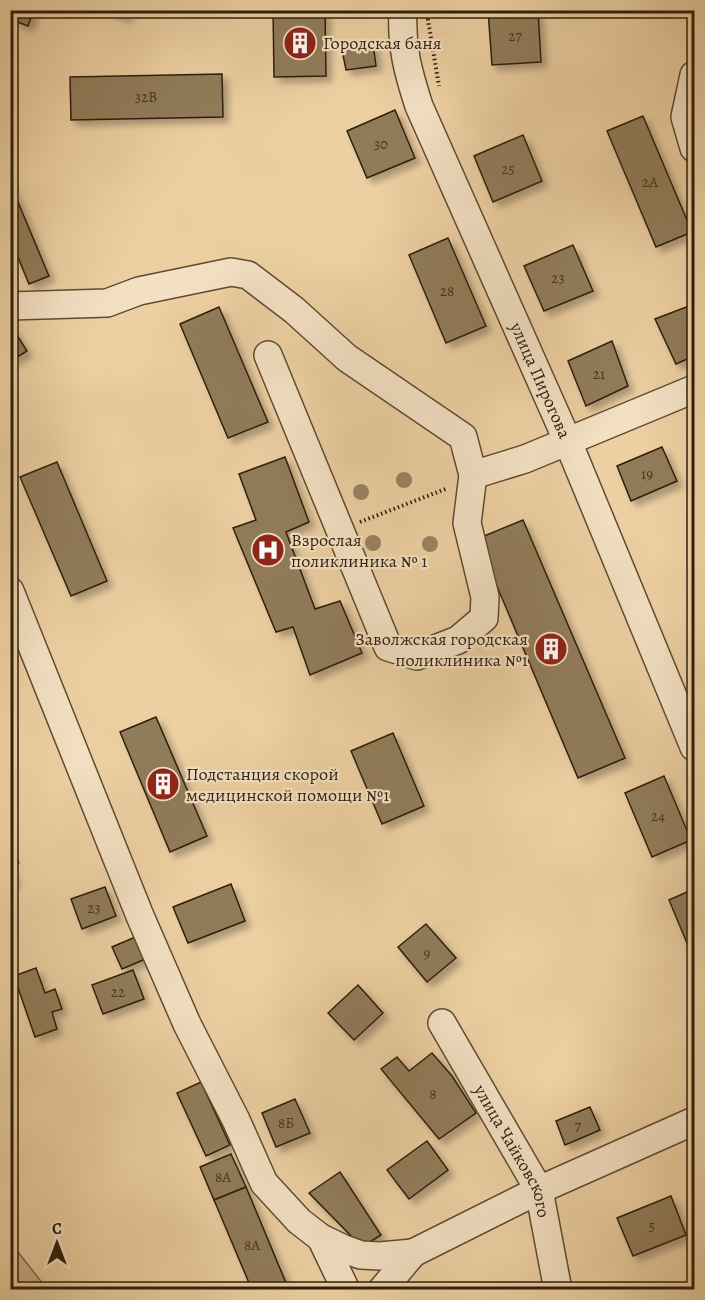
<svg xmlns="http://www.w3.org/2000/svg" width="705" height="1300" viewBox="0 0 705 1300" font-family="Alegreya,serif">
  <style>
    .green { fill: #cdb288; stroke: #7e684a; stroke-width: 1.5 }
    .building { fill: #917b5a; stroke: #2e1f0c; stroke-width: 1.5; filter: url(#shadow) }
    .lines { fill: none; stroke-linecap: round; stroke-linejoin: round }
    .minor-casing { stroke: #5e4b32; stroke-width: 30 }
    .path { stroke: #2e1f0c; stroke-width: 4; stroke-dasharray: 1.5 3; stroke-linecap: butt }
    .minor { stroke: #f3e0c3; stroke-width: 27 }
    .tree { fill: #9a8361 }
    .labels { text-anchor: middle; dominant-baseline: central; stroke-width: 4.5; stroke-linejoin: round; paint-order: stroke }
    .number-label { font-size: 15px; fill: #473620 }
    .poi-label { font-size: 18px; fill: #2e1f0c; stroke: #f3e0c3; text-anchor: start }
    .street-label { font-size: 18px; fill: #2e1f0c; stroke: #f3e0c3 }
  </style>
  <defs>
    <filter id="shadow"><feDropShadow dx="5.5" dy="5.5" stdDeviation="3" flood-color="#0004"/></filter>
  </defs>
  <rect width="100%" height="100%" fill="#edd0a2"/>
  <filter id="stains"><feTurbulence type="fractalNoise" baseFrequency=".00333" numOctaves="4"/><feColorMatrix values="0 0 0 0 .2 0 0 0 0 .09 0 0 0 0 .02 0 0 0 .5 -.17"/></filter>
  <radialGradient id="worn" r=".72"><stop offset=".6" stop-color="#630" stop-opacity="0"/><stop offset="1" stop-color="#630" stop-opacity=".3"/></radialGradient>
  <g class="green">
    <path d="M10 834 19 863 11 866H10Z"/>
    <path d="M10 1243H11L47 1289H11Z"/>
  </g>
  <g class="building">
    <path d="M10 10H34L28 26 10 19Z"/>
    <path d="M105 10H127L125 17Z"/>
    <path d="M273 10H325L326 76 274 77Z"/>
    <path d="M488 10H538L541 62 492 65Z"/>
    <path d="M373 43 376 66 346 70 341 45Z"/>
    <path d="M222 74 223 117 71 120 70 77Z"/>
    <path d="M395 110 415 158 367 178 347 131Z"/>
    <path d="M643 116 692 232 656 247 607 131Z"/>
    <path d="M523 135 542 181 493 202 474 156Z"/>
    <path d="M10 183 49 276 29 284 10 238Z"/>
    <path d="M448 238 486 326 446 343 409 255Z"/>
    <path d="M573 245 593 291 544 311 524 266Z"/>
    <path d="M694 304V356L676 364 655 319Z"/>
    <path d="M219 307 268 422 228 438 180 324Z"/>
    <path d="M10 324 27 351 11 361H10Z"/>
    <path d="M612 341 628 386 586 406 568 361Z"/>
    <path d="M662 447 677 481 631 501 617 466Z"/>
    <path d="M285 457 309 522 286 532 315 609 340 601 362 653 310 675 293 627 276 632 233 528 256 520 239 474Z"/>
    <path d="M57 462 107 581 71 596 20 477Z"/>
    <path d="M523 520 625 758 578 778 477 539Z"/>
    <path d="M156 717 207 836 170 852 120 732Z"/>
    <path d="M393 733 424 806 382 824 351 751Z"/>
    <path d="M664 776 691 840 652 857 625 793Z"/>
    <path d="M10 864 15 882 10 884Z"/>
    <path d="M231 884 245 921 188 943 173 907Z"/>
    <path d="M105 887 116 916 82 929 71 899Z"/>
    <path d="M694 889V960L669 900Z"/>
    <path d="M426 924 456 958 427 982 398 947Z"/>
    <path d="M140 935 150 957 122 969 112 947Z"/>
    <path d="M36 968 45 993 55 989 62 1009 52 1012 57 1029 35 1037 14 976Z"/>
    <path d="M133 970 144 999 103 1014 92 985Z"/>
    <path d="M358 985 383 1013 354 1040 328 1013Z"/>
    <path d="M432 1053 452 1076 476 1113 439 1139 381 1069 397 1057 409 1071Z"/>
    <path d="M201 1082 230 1145 206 1156 177 1093Z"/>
    <path d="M295 1099 310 1133 276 1147 262 1113Z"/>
    <path d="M590 1107 600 1130 565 1145 556 1121Z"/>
    <path d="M427 1141 448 1170 409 1199 387 1170Z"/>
    <path d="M231 1154 246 1187 214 1200 200 1167Z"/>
    <path d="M340 1172 381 1235 362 1247 309 1193Z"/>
    <path d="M246 1187 289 1290H252L214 1200Z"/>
    <path d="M671 1196 686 1235 633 1256 617 1218Z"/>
  </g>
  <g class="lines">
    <g class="minor-casing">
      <g id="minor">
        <path id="s1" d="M403 10C401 47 408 72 419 106L568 442 694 747"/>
        <path d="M694 75 685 117 694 148"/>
        <path d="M10 306 107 303 139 291 231 272 248 275 294 310 347 358 463 437 473 475 525 459 694 389"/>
        <path d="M268 355 388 647 417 656 458 640 484 618 485 597 467 523 473 475"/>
        <path d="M10 591 140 916 187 1024 236 1120 264 1183 299 1221 321 1238 344 1249 361 1255 380 1256 413 1253"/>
        <path id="s2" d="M442 1023 539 1190 558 1290"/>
        <path d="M321 1238 346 1290"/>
        <path d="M382 1290 413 1253 539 1190 694 1121"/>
      </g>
    </g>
    <g class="path">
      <path d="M430 10 428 20 439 86"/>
      <path d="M360 522 448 488"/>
    </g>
    <use href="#minor" class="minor"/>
  </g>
  <g class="tree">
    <circle cx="404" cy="480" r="8"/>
    <circle cx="361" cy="492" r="8"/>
    <circle cx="373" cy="543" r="8"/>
    <circle cx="430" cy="544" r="8"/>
  </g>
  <defs>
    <g id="building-disc" transform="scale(1.725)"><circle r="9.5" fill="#8f2418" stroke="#f3e0c3"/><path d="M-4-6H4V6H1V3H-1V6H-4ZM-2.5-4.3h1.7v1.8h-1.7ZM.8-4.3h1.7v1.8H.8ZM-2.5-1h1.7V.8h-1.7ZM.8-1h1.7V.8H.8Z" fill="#fff"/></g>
    <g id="hospital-disc" transform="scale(1.725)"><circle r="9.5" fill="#8f2418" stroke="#f3e0c3"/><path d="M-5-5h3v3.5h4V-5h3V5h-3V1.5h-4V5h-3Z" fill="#fff"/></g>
  </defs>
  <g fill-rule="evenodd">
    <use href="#building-disc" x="300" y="43"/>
    <use href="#hospital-disc" x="268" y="550"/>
    <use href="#building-disc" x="551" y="649"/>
    <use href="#building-disc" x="163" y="784"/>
  </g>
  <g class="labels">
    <g class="number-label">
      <text x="515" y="36">27</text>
      <text x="146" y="97">32В</text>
      <text x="381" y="144">30</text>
      <text x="508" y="169">25</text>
      <text x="650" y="182">2А</text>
      <text x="558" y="278">23</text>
      <text x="447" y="291">28</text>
      <text x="599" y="374">21</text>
      <text x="647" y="474">19</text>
      <text x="658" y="816">24</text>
      <text x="94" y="908">23</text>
      <text x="427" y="953">9</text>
      <text x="118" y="992">22</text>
      <text x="433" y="1094">8</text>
      <text x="286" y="1123">8Б</text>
      <text x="578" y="1126">7</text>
      <text x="223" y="1177">8А</text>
      <text x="652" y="1226">5</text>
      <text x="252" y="1245">8А</text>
    </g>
    <g class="poi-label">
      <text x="323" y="43">Городская баня</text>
      <text x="291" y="540">Взрослая<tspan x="291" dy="21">поликлиника № 1</tspan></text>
      <text x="528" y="639" text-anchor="end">Заволжская городская<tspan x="528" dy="21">поликлиника №1</tspan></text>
      <text x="186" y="774">Подстанция скорой<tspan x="186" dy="21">медицинской помощи №1</tspan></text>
    </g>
    <g class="street-label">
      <text stroke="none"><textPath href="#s1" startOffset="398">улица Пирогова</textPath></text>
      <text stroke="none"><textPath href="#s2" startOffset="147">улица Чайковского</textPath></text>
    </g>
  </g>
  <rect width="705" height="1300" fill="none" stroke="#edd0a2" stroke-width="36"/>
  <rect x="12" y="12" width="681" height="1276" fill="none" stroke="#2e1f0c" stroke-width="3"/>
  <rect x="18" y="18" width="669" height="1264" fill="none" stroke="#2e1f0c" stroke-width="1.5"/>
  <g transform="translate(57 1243)" stroke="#f3e0c3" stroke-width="4.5" paint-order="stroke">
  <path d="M0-4.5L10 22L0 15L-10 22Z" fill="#2e1f0c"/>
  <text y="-9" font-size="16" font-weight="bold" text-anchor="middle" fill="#2e1f0c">С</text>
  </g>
  <rect width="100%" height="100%" filter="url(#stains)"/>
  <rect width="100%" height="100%" fill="url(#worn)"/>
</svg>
